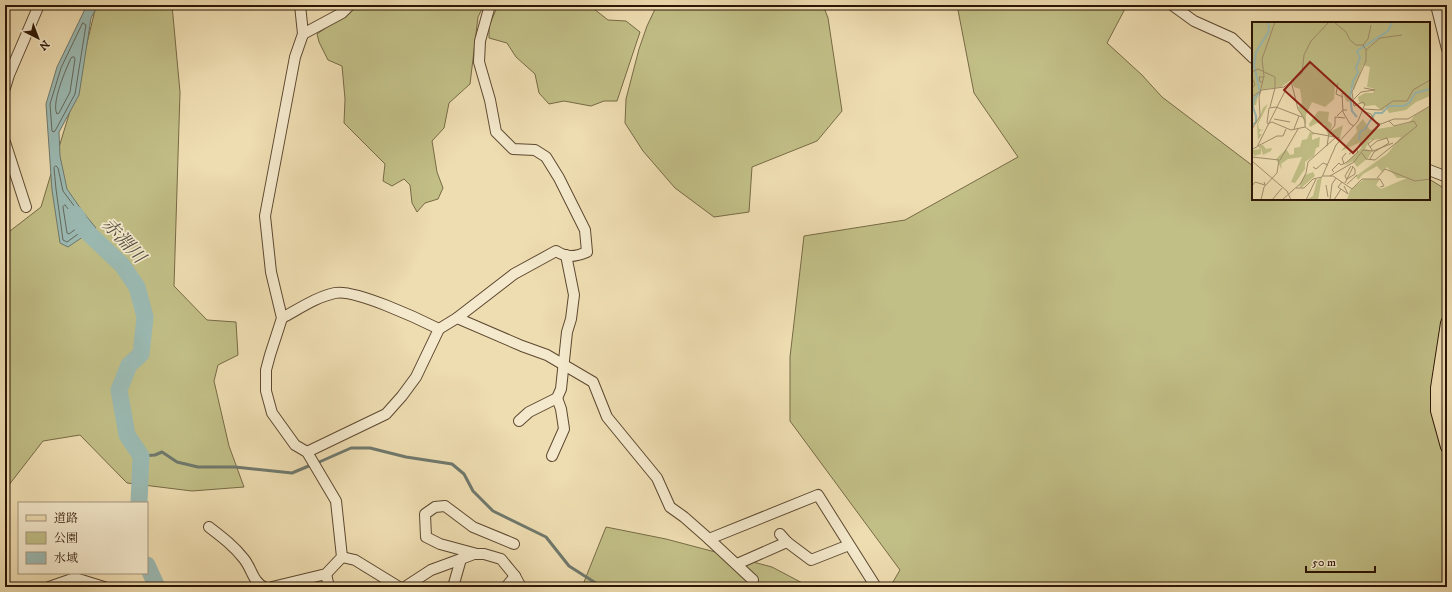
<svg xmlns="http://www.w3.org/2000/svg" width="1452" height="592" viewBox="0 0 1452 592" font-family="'IM FELL DW Pica','Noto Serif JP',serif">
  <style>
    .green { fill: #c1be86; stroke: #776a46 }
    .water { fill: #9bbab3; stroke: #6f786d }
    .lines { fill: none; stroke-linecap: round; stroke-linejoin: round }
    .shore { stroke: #64685c; stroke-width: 1 }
    .stream { stroke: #6f786d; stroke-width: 3 }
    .river { stroke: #9bbab3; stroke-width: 17 }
    .minor-casing { stroke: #5d4830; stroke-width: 12 }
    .major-casing { stroke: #2d1605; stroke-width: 14 }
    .minor { stroke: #f4e9cc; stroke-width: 10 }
    .major { stroke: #eeddb1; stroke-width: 12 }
    .labels { text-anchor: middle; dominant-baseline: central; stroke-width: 3.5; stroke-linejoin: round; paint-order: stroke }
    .water-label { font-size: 18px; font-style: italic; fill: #544f42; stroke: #f4e9cc }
    .inset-river { fill: none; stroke: #9bbab3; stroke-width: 2 }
    .inset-road { fill: none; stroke: #a18d6c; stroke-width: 1 }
    .view { fill: #8f2418; fill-opacity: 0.15; stroke: #8f2418; stroke-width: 2 }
    .inset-edge { fill: none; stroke: #2d1605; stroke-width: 2 }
  </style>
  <rect width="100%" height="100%" fill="#eeddb1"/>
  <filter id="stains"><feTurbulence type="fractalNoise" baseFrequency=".005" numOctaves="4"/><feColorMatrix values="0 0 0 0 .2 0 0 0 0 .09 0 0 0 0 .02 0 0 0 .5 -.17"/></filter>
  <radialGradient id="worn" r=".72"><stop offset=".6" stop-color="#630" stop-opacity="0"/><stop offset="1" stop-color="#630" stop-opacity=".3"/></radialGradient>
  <g class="green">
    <path d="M98 5H172L180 92 174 286 207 320 236 322 238 355 218 365 214 381 229 446 244 487 192 491 127 483 80 435 43 441 5 490V220L10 231 41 207 73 101 95 10Z"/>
    <path d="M358 5H484L478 17 470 84 449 103 444 128 432 141 437 172 443 188 438 199 425 203 417 212 412 203 410 185 404 179 392 186 383 181 385 164 344 123 345 99 342 66 328 60 319 42 317 34 353 9Z"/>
    <path d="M498 5H589L608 20 626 21 640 32 617 101H604L591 106 564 101 549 104 539 93 535 74 516 57 507 43 489 38V26Z"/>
    <path d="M657 5H823L828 18 842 111 817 141 752 167 749 212 714 217 675 188 643 151 625 123 626 99 639 49 647 26Z"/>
    <path d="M957 5H1127L1107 43 1142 75 1162 97 1253 166V199H1429V179L1447 190V587H890L900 570 790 421V357L804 236 905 220 1018 157 974 93Z"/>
    <path d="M606 527 666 539 772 567 810 587H582Z"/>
  </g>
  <path class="water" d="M87 5H98L91 18 79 95 59 132 60 156 67 189 83 212 96 228 68 247 60 243 52 190 46 104 57 67Z"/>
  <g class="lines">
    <g class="shore">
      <path d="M83 23 86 25 75 94 55 131 53 132 52 131 50 104 61 68Z"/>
      <path d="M74 57 75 59 70 92 59 113 57 114C51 103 66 69 71 58Z"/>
      <path d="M56 166 58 168 63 191 89 226 67 242 63 240 56 189 54 168Z"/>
      <path d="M65 205 81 225 69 234 67 233 63 207Z"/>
    </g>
    <g class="stream">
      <path d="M141 456 155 455 162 452 177 462 198 467H235L292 473 311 465"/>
      <path d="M317 463 351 448H370L406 457 452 464 464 474 473 491 493 511 546 537 569 566 602 587"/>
    </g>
    <g class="river">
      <path d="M75 214 85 230 122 265 137 287 145 317 141 354 129 365 119 390 127 435 141 456 139 503"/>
      <path d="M147 565 157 587"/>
    </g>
    <g class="minor-casing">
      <g id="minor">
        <path d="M1172 5 1194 21 1232 38 1253 58"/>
        <path d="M1436 5 1447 49"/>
        <path d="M303 34 342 13 350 5"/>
        <path d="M5 88 9 75 39 5"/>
        <path d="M5 142 26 207"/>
        <path d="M1429 170 1447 177"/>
        <path d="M282 318C299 309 316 297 335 293 355 289 419 319 439 329L457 318 522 346 547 355 593 382 607 417 657 478 670 507 684 517 709 539 753 580"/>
        <path d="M457 318 514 274 556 251C567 258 575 257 587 252L585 230 559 178 546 157 535 150 513 149 496 132 490 100 479 62 480 41 490 5"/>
        <path d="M519 421 529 412 557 398 561 389 567 332 571 319 574 295 566 255"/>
        <path d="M307 452 386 414 402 396 416 377 439 329"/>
        <path d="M552 456 564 429 561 409 557 398"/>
        <path d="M209 527C222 537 234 546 244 559 252 569 253 582 264 587"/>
        <path d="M780 534 787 542 811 560 849 545"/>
        <path d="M709 539 818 495 876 587"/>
        <path d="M477 554 440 544 426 537 425 514 435 507 445 506 473 527 514 544"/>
        <path d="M342 557 355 560 399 587"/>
        <path d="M737 564 787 542"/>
        <path d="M326 574 329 587"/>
        <path d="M49 587 75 578 104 587"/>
        <path d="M272 587 326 574 342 557 336 501 307 452 295 445 272 413 266 391V370L270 355 282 318 271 272 265 216 295 57 303 34 300 5"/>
        <path d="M405 587 431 570 461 559"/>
        <path d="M453 587 461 559 474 554H484L501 559 515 576 521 587"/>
        <path d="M506 587 515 576"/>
      </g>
    </g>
    <g class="major-casing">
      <path id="major" d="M1447 323 1437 388V411L1447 447"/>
    </g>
    <use href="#minor" class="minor"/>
    <use href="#major" class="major"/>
  </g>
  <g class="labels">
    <g class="water-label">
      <text transform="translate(123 241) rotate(47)">赤淵川</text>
    </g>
  </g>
  <g transform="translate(1252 22)">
    <rect width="178" height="178" fill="#eeddb1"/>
    <path d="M0 0H178V74L164 80 154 88 137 91 134 85 130 89 123 83 114 84 107 80 106 75 113 71H121L123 67 115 65 118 45 111 43 102 68 101 65 98 67 100 78 95 80 87 64 83 65 82 77 73 85 60 80 54 93V104L46 85 50 81 48 67 42 65 39 58 29 65 7 68 4 83H0ZM16 82 6 102 7 107 11 108 8 109 7 112H10L6 118 5 102 11 86ZM178 84V178H95L98 168 112 157H128L124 163 129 167 155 156H145L135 145 130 150 125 144 111 152 106 158 104 154 135 132 149 115 118 118 113 127 120 129 116 136 105 145 101 139 92 144 109 126 111 119 89 129 105 110 104 105 111 97 118 108 144 104 157 101 162 94ZM66 89 77 90 76 99 80 102 78 110 91 103 88 116 76 113 72 102 65 101 58 105 57 102ZM58 110 63 112 60 113V118L68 115 67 125 64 126 62 134 53 140V147L43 161 39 160 50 135 36 137 29 142 30 148 24 137 34 127 38 133 42 132V126L48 125 50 118 55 117ZM11 123 14 127 20 126 19 129 11 133 9 126V132L2 134 0 128 8 127 6 124ZM61 150 63 154 49 166 47 163 53 153ZM70 155 66 178H54L61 174 65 158Z" fill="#c1be86"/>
    <path class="inset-river" d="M105 95 100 89 98 75 101 59 106 51 104 45 108 36 105 29 136 9 140 0M0 103 4 100V94L1 85 2 77 8 70 2 43 4 30 17 9 16 0M107 118 108 110 113 107 123 91H130L137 84H152L158 80 163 71 178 67"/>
    <path class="inset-road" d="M82 0 94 10 98 18 104 23H111M111 23 116 17 119 3M114 28 128 16 150 13M0 50 6 47 23 55V66M0 55 3 63 0 66M39 59 46 87 53 98V105M11 60H8L7 55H12M86 61 84 72 91 75M90 71 91 90 98 102 102 104M0 75 10 68 32 65 50 51 52 33 59 19 77 0M102 77 109 70 123 68 112 66M18 85 23 66M24 85 50 95M112 87 128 88 141 79H155L161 68 178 58M111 89 119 92 123 100 129 102 142 97H156L178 84M85 94 91 88H95M22 97 38 100M15 101 17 86 24 85M15 102 20 100 39 108 53 105M53 105 61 111 88 116M0 107 8 94 7 75 12 54 10 37 23 0M42 107 47 94M6 124 25 114H31L34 107M75 124 77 111 83 103V95L93 96M118 125 125 119 135 116 137 121M0 127 5 125 36 63M121 129 116 122 122 117M110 131 114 137 123 138 165 104 162 99 142 104 137 99M97 132 106 126 109 120M0 135 27 138 25 151 12 165 9 178M118 137 122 130 137 121M28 138 46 107M0 139 35 169 39 178M92 142 90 136 94 131M61 145 64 147 71 141 76 143M82 150 80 148 87 141 89 143 95 140 106 130 104 127M71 154H81L100 167 110 157H128L132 164 128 165M78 154 102 140 111 128 121 129 141 121M125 156 133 147 163 159 178 157M95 157 103 152V147L100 144M95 158 93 154 99 144M90 160 86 165 96 172 92 164M93 161 101 145M95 162 105 153M74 163 76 175M0 164 3 160 13 163 12 160M44 166H52L61 157 70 155 84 123 106 99 113 82 111 80 102 84 100 70 114 39V28L111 23M20 178 30 166M30 178 49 161 54 151 56 140 83 116M54 178 64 157M78 178 80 162 84 156M82 178 89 167"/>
    <path class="view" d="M58 40 127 103 101 131 32 68Z"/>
    <rect width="178" height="178" class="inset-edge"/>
  </g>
  <rect width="1452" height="592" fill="none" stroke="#eeddb1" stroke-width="20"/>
  <rect x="6" y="6" width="1440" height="580" fill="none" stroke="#2d1605" stroke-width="2"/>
  <rect x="10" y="10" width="1432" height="572" fill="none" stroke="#2d1605"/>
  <rect x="18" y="502" width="130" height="72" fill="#f4e9cc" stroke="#a4957c"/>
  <rect x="26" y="515" width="20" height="6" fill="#eeddb1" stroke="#a4957c"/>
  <text x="54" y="522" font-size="12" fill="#2d1605">道路</text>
  <rect x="26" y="532" width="20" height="12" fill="#c1be86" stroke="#a4957c"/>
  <text x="54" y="542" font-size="12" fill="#2d1605">公園</text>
  <rect x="26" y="552" width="20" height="12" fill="#9bbab3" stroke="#a4957c"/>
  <text x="54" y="562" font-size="12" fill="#2d1605">水域</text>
  <g transform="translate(38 38) rotate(138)" stroke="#f4e9cc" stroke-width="3" paint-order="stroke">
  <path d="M0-3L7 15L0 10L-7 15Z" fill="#2d1605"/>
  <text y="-6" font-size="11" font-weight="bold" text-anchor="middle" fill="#2d1605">N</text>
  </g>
  <path d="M1306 566v6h69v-6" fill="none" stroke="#2d1605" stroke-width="2"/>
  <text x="1312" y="566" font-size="12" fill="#2d1605" stroke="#f4e9cc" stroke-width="3" paint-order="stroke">50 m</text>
  <rect width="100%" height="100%" filter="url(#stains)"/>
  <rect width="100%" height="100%" fill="url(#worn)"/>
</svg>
